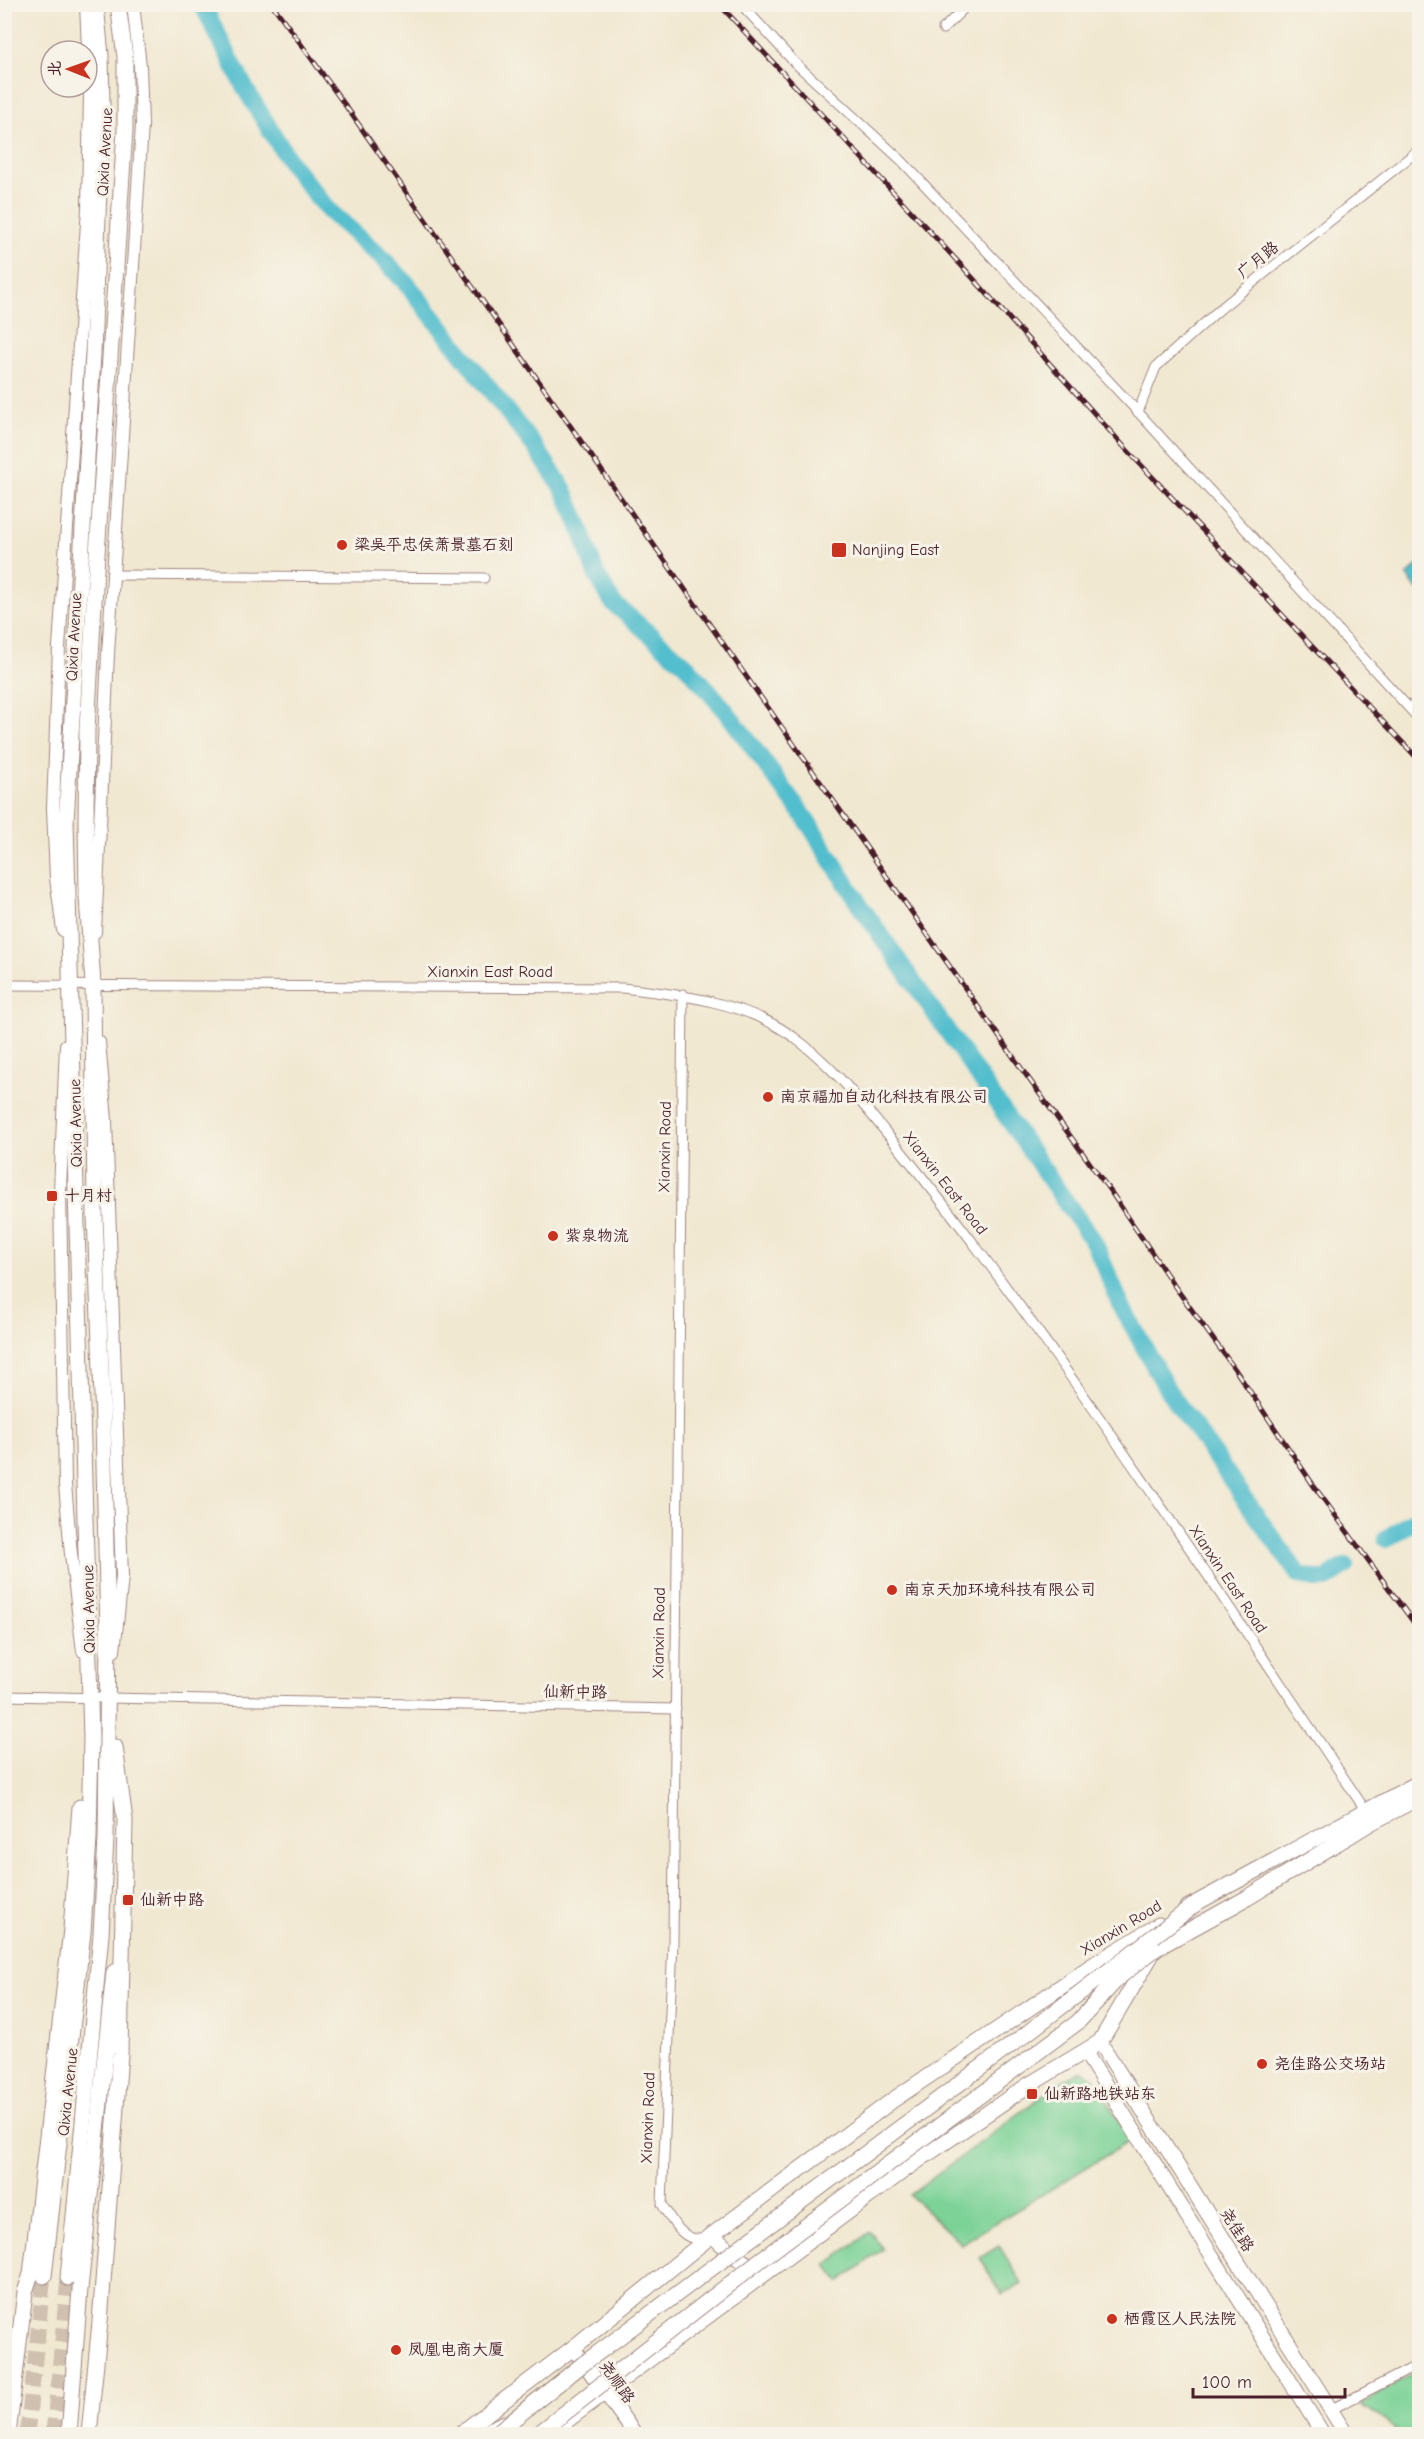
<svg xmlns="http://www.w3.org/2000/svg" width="1424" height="2439" viewBox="0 0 1424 2439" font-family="'Comic Neue','LXGW WenKai TC',sans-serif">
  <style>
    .green { fill: #7bd297; stroke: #627861; stroke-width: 1.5 }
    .water { fill: #52becd; stroke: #4e6e7c; stroke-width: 1.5 }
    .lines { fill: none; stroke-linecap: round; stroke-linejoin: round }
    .river { stroke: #52becd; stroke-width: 18 }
    .primary-tunnel { stroke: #d0c0b0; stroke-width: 15; stroke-dasharray: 15 8; stroke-linecap: butt }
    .minor-casing { stroke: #9e847e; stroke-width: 11 }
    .tertiary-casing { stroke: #9e847e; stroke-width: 14 }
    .secondary-casing { stroke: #9e847e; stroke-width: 16 }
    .primary-casing { stroke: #9e847e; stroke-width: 17 }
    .minor { stroke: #fff; stroke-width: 9 }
    .tertiary { stroke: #fff; stroke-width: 12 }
    .secondary { stroke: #fff; stroke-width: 14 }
    .primary { stroke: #fff; stroke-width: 15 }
    .rail-casing { stroke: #4a1f2b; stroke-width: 5 }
    .rail { stroke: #f7f3e8; stroke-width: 3; stroke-dasharray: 9; stroke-linecap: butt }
    .primary-bridge-casing { stroke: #9e847e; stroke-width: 17; stroke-linecap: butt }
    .primary-bridge { stroke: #fff; stroke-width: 15 }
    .poi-dot { fill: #c8321e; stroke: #f7f3e8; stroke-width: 2 }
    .labels { text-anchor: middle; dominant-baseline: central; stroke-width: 6; stroke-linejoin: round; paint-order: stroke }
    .street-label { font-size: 16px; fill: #4a1f2b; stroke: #f7f3e8 }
    .poi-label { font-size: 16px; fill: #4a1f2b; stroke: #f7f3e8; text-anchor: start }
  </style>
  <rect width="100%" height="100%" fill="#f7f3e8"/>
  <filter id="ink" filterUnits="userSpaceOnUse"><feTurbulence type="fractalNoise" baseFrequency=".0167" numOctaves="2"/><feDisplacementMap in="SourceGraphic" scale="12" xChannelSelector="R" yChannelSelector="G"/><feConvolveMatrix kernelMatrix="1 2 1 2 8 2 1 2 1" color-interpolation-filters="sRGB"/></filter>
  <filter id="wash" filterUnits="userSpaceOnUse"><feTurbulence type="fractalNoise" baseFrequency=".008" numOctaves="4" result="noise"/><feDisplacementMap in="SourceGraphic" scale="24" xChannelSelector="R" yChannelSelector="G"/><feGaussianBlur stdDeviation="1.35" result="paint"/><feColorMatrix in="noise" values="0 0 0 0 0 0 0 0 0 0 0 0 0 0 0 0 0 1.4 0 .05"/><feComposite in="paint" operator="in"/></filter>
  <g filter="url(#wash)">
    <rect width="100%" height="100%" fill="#f1e8d1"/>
    <g class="green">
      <path d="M1082 2071 1094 2077 1130 2141 961 2244 910 2195 1064 2080Z"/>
      <path d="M870 2232 883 2249 839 2282 826 2265Z"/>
      <path d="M999 2246 1022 2283 1002 2295 980 2258Z"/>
      <path d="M1419 2370V2434H1403L1361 2404Z"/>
    </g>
    <path class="water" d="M1419 563V592L1407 576Z"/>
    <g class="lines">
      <g class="river">
        <path d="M202 4 246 90 291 164 329 211 381 257 407 284 535 447 564 490 578 522 596 574 613 603 686 665 725 710 806 819 859 904 1095 1244 1120 1303 1167 1389 1298 1574 1314 1579H1326L1346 1566"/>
        <path d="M1386 1539 1420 1516"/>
      </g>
    </g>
  </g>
  <g filter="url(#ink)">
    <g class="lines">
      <g class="primary-tunnel">
        <path d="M27 2434 44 2276"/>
        <path d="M53 2434 68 2278"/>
      </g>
      <g class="minor-casing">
        <g id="minor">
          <path d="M741 4 794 62 901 160 1138 412 1420 720"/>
          <path d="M943 29 968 4"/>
          <path d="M1138 412 1156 367 1220 309 1420 149"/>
          <path d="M113 575 484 578"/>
          <path d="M4 985 622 988C678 994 746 1002 792 1036 829 1062 856 1096 884 1130 916 1169 947 1208 977 1248 1113 1430 1239 1622 1366 1811"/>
          <path d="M683 994 673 1941 662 2204C670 2219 686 2247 707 2237"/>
          <path d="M4 1696 676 1709"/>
          <path d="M1330 2410 1420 2364"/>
        </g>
      </g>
      <g class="tertiary-casing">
        <g id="tertiary">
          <path d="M63 930 56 878 53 808 59 648 88 208 90 93 86 4"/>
          <path d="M95 932 108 654 142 125 140 66 133 4"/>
          <path d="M99 1042 106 1120 122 1577 114 1651"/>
          <path d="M66 1045 60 1191 65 1484 71 1554 83 1651"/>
        </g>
      </g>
      <g class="secondary-casing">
        <g id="secondary">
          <path d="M1100 2042 1346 2434"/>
          <path d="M1085 2052 1323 2434"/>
          <path d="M573 2348 635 2434"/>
        </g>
      </g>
      <g class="primary-casing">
        <g id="primary">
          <path d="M1187 1908 1420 1782"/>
          <path d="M712 2235 736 2257 760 2272"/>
          <path d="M44 2276 83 1932 89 1839 91 1738 66 822 93 354 102 106 101 56 96 4"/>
          <path d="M68 2278 101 1935 106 1839 108 1632 103 1422 95 1215 93 984 87 897 86 821 87 730 95 585 125 130V57L118 4"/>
          <path d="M554 2430 907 2168 1027 2086 1100 2042 1155 1949 1247 1898 1372 1822 1420 1797"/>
          <path d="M8 2434 25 2292 31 2274 71 1930 80 1807"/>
          <path d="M69 2434 80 2289 114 1972"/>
          <path d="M89 2434 100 2322 120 2054 125 1820 115 1747"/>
          <path d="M460 2434 573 2348 712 2235 893 2100 1090 1967 1159 1925"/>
          <path d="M483 2434 504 2423"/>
        </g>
      </g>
      <use href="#minor" class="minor"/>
      <use href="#tertiary" class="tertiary"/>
      <use href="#secondary" class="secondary"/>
      <use href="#primary" class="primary"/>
      <g class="rail-casing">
        <g id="rail">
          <path d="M272 4 345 105 1026 1075 1113 1195 1173 1284 1234 1368 1316 1489 1420 1631"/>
          <path d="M719 4 972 277 1127 450 1420 761"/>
        </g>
      </g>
      <use href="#rail" class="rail"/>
      <g class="primary-bridge-casing">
        <g id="primary-bridge">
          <path d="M495 2434 583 2364 1026 2034 1197 1903"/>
          <path d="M538 2434 759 2261 1078 2022 1118 1978 1155 1949"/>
        </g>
      </g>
      <use href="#primary-bridge" class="primary-bridge"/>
    </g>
  </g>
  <g class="poi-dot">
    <circle cx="342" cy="545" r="6"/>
    <rect x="831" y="542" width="16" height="16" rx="3"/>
    <circle cx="768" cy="1097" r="6"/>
    <rect x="46" y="1190" width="12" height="12" rx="3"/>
    <circle cx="553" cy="1236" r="6"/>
    <circle cx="892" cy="1590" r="6"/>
    <rect x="122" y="1894" width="12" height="12" rx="3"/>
    <circle cx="1262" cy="2064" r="6"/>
    <rect x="1026" y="2088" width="12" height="12" rx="3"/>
    <circle cx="1112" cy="2319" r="6"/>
    <circle cx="396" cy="2350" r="6"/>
  </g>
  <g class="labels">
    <g class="street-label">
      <text transform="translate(105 152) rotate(-87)">Qixia Avenue</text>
      <text transform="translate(1258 260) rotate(-39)">广月路</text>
      <text transform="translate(74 637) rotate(-87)">Qixia Avenue</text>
      <text x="490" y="972">Xianxin East Road</text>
      <text transform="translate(76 1123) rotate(-91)">Qixia Avenue</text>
      <text transform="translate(665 1147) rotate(-89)">Xianxin Road</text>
      <text transform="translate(945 1183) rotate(52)">Xianxin East Road</text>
      <text transform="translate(1228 1579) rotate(56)">Xianxin East Road</text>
      <text transform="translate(89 1609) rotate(-91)">Qixia Avenue</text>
      <text transform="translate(659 1633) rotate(-89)">Xianxin Road</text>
      <text transform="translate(575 1692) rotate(1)">仙新中路</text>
      <text transform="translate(1121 1928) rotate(-31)">Xianxin Road</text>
      <text transform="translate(68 2092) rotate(-84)">Qixia Avenue</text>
      <text transform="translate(648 2118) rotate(-88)">Xianxin Road</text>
      <text transform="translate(1237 2230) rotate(58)">尧佳路</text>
      <text transform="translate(617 2382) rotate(55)">尧顺路</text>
    </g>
    <g class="poi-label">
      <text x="354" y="545">梁吴平忠侯萧景墓石刻</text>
      <text x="852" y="550">Nanjing East</text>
      <text x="780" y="1097">南京福加自动化科技有限公司</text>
      <text x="64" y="1196">十月村</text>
      <text x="565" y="1236">紫泉物流</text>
      <text x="904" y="1590">南京天加环境科技有限公司</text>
      <text x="140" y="1900">仙新中路</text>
      <text x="1274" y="2064">尧佳路公交场站</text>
      <text x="1044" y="2094">仙新路地铁站东</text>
      <text x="1124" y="2319">栖霞区人民法院</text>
      <text x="408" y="2350">凤凰电商大厦</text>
    </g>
  </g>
  <rect width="1424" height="2439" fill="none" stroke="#f7f3e8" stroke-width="24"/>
  <g transform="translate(69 69) rotate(271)"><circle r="28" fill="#f7f3e8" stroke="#b29e9c" stroke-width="1.5"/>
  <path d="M0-4.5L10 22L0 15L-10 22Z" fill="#c8321e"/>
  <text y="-9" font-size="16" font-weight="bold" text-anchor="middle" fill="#4a1f2b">北</text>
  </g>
  <path d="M1193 2388v9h152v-9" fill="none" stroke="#4a1f2b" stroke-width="3"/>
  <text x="1202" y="2388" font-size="18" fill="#4a1f2b" stroke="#f7f3e8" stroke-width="4.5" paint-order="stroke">100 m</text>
</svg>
